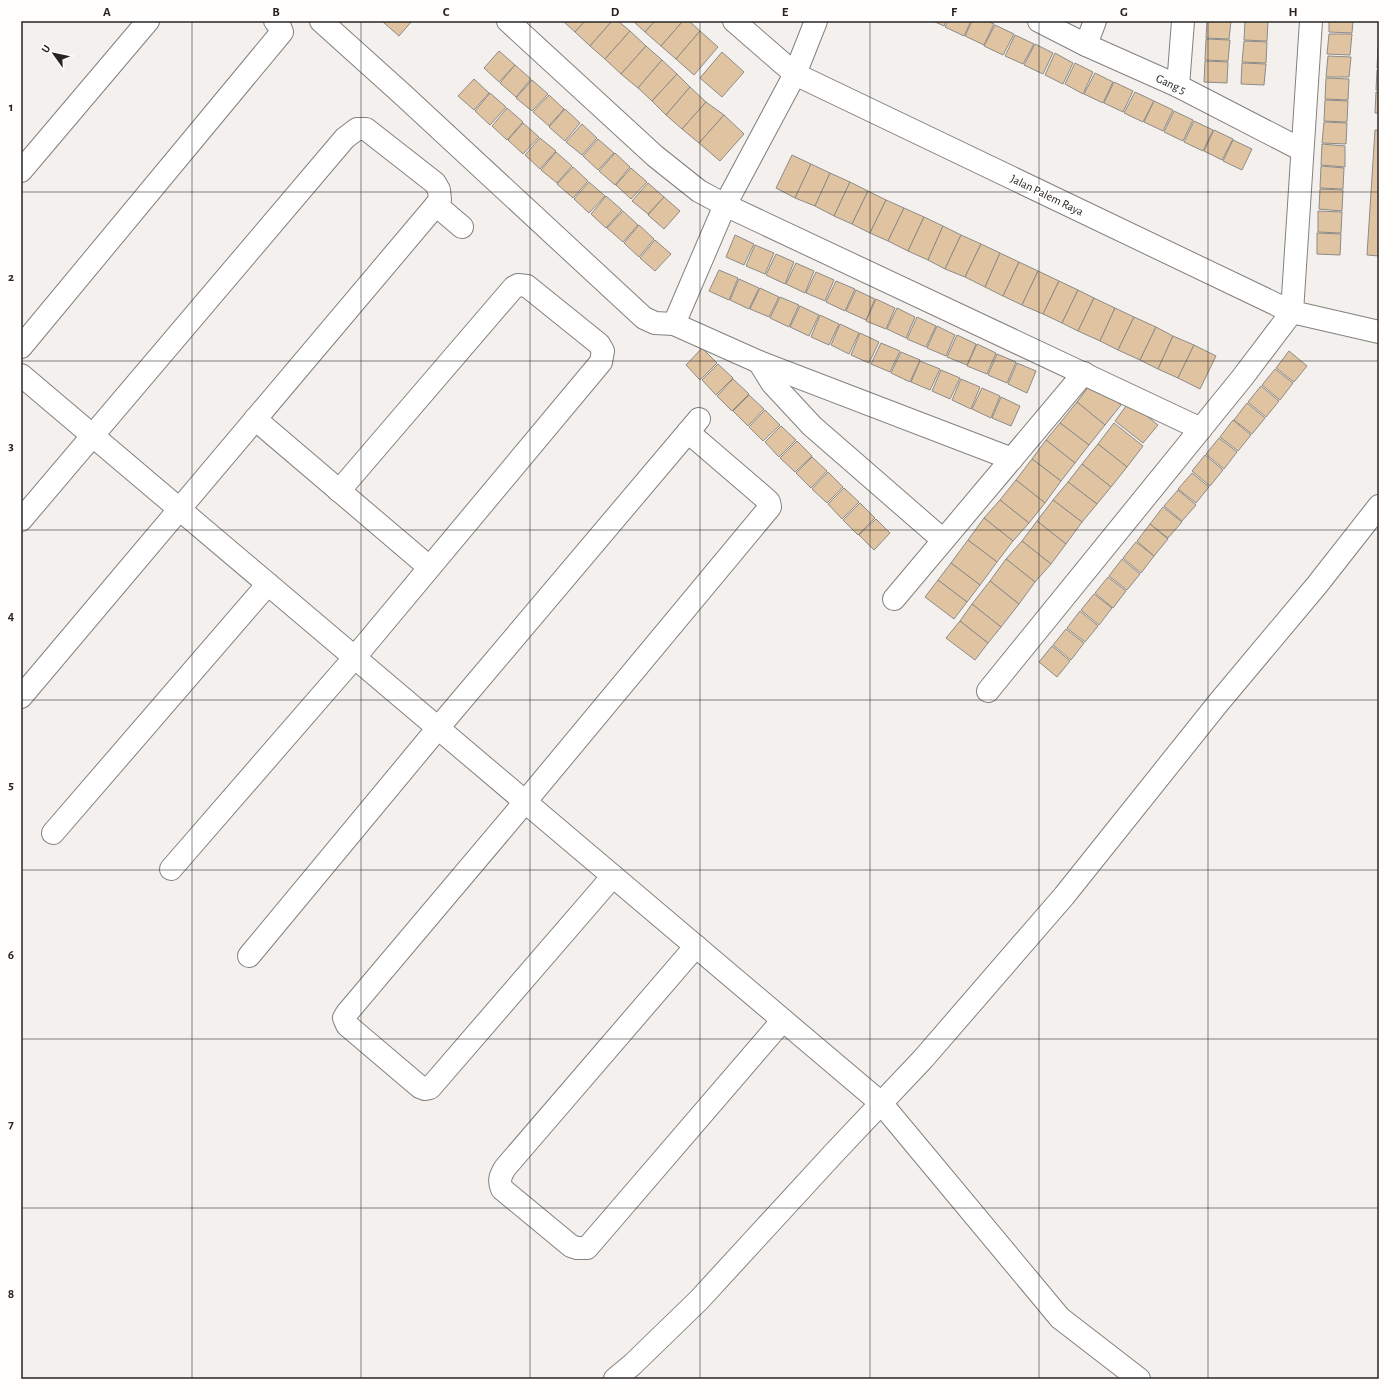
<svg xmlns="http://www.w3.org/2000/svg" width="1400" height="1400" viewBox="0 0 1400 1400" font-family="'Alegreya Sans',sans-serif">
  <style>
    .building { fill: #e0c3a0; stroke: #8d8b88 }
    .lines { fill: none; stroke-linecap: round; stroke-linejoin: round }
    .minor-casing { stroke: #83807e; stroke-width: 24 }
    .minor { stroke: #fff; stroke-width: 22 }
    .grid { fill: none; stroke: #262524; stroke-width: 1; stroke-opacity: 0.55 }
    .labels { text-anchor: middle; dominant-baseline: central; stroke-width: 3.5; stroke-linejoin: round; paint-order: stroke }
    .street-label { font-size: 12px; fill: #262524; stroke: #fffefd }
    .neatline { fill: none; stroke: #262524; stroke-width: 1.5 }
    .grid-label { font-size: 13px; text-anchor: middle; font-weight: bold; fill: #262524 }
  </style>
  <rect width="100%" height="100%" fill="#f3f0ed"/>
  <g class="building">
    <path d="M384 21H412L399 36 383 22Z"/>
    <path d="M563 21H585L575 32Z"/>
    <path d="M585 21H612L590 46 575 32Z"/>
    <path d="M612 21H618L630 31 605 59 590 46Z"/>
    <path d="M633 21H655L645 32Z"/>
    <path d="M655 21H683L661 46 645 32Z"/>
    <path d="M683 21H689L700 31 676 59 661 46Z"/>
    <path d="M933 21H946L944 26Z"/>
    <path d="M948 21H971L964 36 945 27Z"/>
    <path d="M972 21H987L994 24 984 45 965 36Z"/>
    <path d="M1207 21H1231L1229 39 1206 38Z"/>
    <path d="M1245 21H1268L1267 41 1244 40Z"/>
    <path d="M1329 21H1353L1352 33 1329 32Z"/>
    <path d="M995 25 1014 34 1003 55 984 46Z"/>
    <path d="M630 31 646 46 621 74 605 59Z"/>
    <path d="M700 31 718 47 694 75 676 59Z"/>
    <path d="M1329 34H1352L1350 55 1327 54Z"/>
    <path d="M1015 35 1034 44 1023 64 1005 56Z"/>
    <path d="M1206 39 1230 40 1228 61 1205 60Z"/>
    <path d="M1244 41 1267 42 1266 63 1242 62Z"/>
    <path d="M1035 44 1053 53 1043 74 1024 65Z"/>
    <path d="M646 46 662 60 638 88 621 74Z"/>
    <path d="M1378 47H1379V68H1377Z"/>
    <path d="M499 51 515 65 499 82 484 68Z"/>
    <path d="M722 52 744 72 722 97 700 78Z"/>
    <path d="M1055 53 1073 63 1063 84 1045 75Z"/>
    <path d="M1328 56 1351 57 1349 77H1326Z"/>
    <path d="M662 60 677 74 652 101 638 88Z"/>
    <path d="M1205 61 1228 62 1227 83 1204 82Z"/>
    <path d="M1075 63 1093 72 1083 94 1065 84Z"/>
    <path d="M1242 63 1266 64 1264 85 1241 84Z"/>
    <path d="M515 65 531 79 516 97 500 83Z"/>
    <path d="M1377 70H1379V90H1376Z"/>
    <path d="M1095 73 1113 82 1103 103 1084 94Z"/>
    <path d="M677 74 690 87 666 115 652 101Z"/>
    <path d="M1326 78 1349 79 1348 100 1325 99Z"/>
    <path d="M474 79 489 93 474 110 458 96Z"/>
    <path d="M532 80 548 94 532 111 516 98Z"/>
    <path d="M1114 82 1133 91 1123 112 1104 103Z"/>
    <path d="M690 87 706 102 682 129 666 115Z"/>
    <path d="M1135 92 1154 101 1143 122 1124 113Z"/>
    <path d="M1376 92H1379V113H1375Z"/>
    <path d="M490 93 506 107 490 125 475 111Z"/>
    <path d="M549 95 564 109 549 126 533 112Z"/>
    <path d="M1325 100 1348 101 1347 122 1324 121Z"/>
    <path d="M1154 101 1173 110 1163 131 1144 122Z"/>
    <path d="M706 102 724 115 699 143 682 129Z"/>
    <path d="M507 108 523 122 507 140 492 126Z"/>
    <path d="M565 109 580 123 565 141 549 127Z"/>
    <path d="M1174 111 1193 120 1183 141 1164 132Z"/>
    <path d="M724 115 744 134 720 161 699 143Z"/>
    <path d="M1194 121 1213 130 1203 151 1184 142Z"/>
    <path d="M1324 122 1347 123 1346 144 1322 143Z"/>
    <path d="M523 123 539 137 523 154 508 140Z"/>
    <path d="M582 124 597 138 582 155 566 142Z"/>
    <path d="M1214 130 1233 139 1222 160 1204 151Z"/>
    <path d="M1375 130H1379V256L1367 255Z"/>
    <path d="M540 138 556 151 540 169 525 155Z"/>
    <path d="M598 139 614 153 598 170 583 156Z"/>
    <path d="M1233 140 1252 149 1242 170 1223 161Z"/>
    <path d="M1322 144 1345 146V167L1321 165Z"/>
    <path d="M556 152 572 166 557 183 541 170Z"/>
    <path d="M615 153 630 167 615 185 599 171Z"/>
    <path d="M792 155 811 164 795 198 776 188Z"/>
    <path d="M811 164 830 173 815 206 795 198Z"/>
    <path d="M1321 166 1344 168 1343 189 1320 188Z"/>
    <path d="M573 167 588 181 573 198 557 184Z"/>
    <path d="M631 168 647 182 631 199 616 185Z"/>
    <path d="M830 173 850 182 834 216 815 206Z"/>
    <path d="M589 182 605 196 589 213 574 199Z"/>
    <path d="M850 182 868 191 852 224 834 216Z"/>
    <path d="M648 183 664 197 648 214 632 201Z"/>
    <path d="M1320 189 1343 190 1342 211 1319 209Z"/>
    <path d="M868 191 886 200 870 233 852 224Z"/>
    <path d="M606 196 622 210 606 228 591 214Z"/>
    <path d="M664 197 680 211 664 229 648 215Z"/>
    <path d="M886 200 904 208 888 241 870 233Z"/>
    <path d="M904 208 924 217 908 251 888 241Z"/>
    <path d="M623 211 638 225 623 242 607 228Z"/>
    <path d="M1318 211 1342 212 1341 233 1318 232Z"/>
    <path d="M924 217 943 226 928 260 908 251Z"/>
    <path d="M639 225 654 239 639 257 624 243Z"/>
    <path d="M943 226 961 235 945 269 928 260Z"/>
    <path d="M1317 233 1341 234 1340 255 1317 254Z"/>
    <path d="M735 235 754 244 744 265 726 257Z"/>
    <path d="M961 235 981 244 965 277 945 269Z"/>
    <path d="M655 240 671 254 655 271 640 258Z"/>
    <path d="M981 244 1000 253 985 287 965 277Z"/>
    <path d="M755 245 774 253 765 274 746 266Z"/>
    <path d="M1000 253 1019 262 1003 296 985 287Z"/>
    <path d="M776 254 794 262 785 284 766 275Z"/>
    <path d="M1019 262 1038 271 1022 305 1003 296Z"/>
    <path d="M796 263 814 271 805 293 786 284Z"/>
    <path d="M719 270 738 278 729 300 709 291Z"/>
    <path d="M1038 271 1059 281 1043 314 1022 305Z"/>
    <path d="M816 272 834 280 825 301 806 293Z"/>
    <path d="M739 279 759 288 749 309 730 300Z"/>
    <path d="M836 281 855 289 845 311 826 302Z"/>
    <path d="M1059 281 1078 290 1062 323 1043 314Z"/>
    <path d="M760 288 779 297 769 317 750 309Z"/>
    <path d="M856 290 875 299 866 320 846 311Z"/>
    <path d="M1078 290 1094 298 1078 331 1062 323Z"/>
    <path d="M780 297 799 305 789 327 770 318Z"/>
    <path d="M1094 298 1115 308 1100 341 1078 331Z"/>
    <path d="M876 299 895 308 886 329 866 321Z"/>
    <path d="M800 306 819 315 809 336 790 327Z"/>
    <path d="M897 308 915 317 906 338 887 329Z"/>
    <path d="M1115 308 1134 317 1118 350 1100 341Z"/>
    <path d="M820 315 839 324 829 345 811 337Z"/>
    <path d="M917 317 936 326 926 347 907 339Z"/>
    <path d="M1134 317 1156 327 1140 360 1118 350Z"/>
    <path d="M840 324 859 333 849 354 831 345Z"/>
    <path d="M937 326 955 335 946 356 927 348Z"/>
    <path d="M1156 327 1173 336 1158 369 1140 360Z"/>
    <path d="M860 333 879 342 869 363 851 355Z"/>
    <path d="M957 335 976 344 967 365 947 357Z"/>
    <path d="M1173 336 1194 345 1178 378 1158 369Z"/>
    <path d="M881 343 900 351 890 372 871 364Z"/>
    <path d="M977 344 996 353 987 374 967 366Z"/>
    <path d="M1194 345 1216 356 1200 389 1178 378Z"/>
    <path d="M702 348 717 363 700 380 686 365Z"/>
    <path d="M1289 351 1307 366 1294 382 1276 368Z"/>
    <path d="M901 352 920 360 910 382 891 373Z"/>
    <path d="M997 354 1016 362 1007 383 988 375Z"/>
    <path d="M920 361 940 369 930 390 911 382Z"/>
    <path d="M1017 363 1036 371 1027 393 1008 384Z"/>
    <path d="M718 364 733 378 716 395 702 380Z"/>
    <path d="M1275 369 1293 383 1280 400 1262 385Z"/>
    <path d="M941 370 960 378 950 399 932 391Z"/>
    <path d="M733 379 749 394 732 411 717 396Z"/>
    <path d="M961 379 980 387 971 409 952 400Z"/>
    <path d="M1092 382 1121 405 1105 425 1077 402Z"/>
    <path d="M1261 386 1279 401 1266 417 1248 402Z"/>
    <path d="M982 388 1000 396 991 418 972 409Z"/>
    <path d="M749 395 764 409 748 426 733 411Z"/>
    <path d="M1001 397 1020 406 1011 426 992 418Z"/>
    <path d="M1077 402 1105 425 1089 445 1060 423Z"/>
    <path d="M1129 402 1158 425 1143 443 1115 421Z"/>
    <path d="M1247 403 1265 418 1252 434 1234 420Z"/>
    <path d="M765 410 780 425 763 441 749 427Z"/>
    <path d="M1233 420 1251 435 1238 451 1220 437Z"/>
    <path d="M1060 423 1089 445 1075 463 1046 440Z"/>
    <path d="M1114 423 1143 446 1127 467 1098 444Z"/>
    <path d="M781 426 796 440 779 457 765 442Z"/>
    <path d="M1219 438 1237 452 1224 469 1206 454Z"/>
    <path d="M1046 440 1075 463 1061 481 1032 459Z"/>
    <path d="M797 441 812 456 795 472 780 458Z"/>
    <path d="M1098 444 1127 467 1111 487 1082 464Z"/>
    <path d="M1205 455 1223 470 1210 486 1192 471Z"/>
    <path d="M812 457 827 471 811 488 796 473Z"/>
    <path d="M1032 459 1061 481 1045 503 1016 480Z"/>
    <path d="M1082 464 1111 487 1097 504 1068 482Z"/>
    <path d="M828 472 843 487 827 503 812 489Z"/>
    <path d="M1192 473 1209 487 1196 503 1178 489Z"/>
    <path d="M1016 480 1045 503 1029 523 1000 500Z"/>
    <path d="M1068 482 1097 504 1082 522 1053 500Z"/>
    <path d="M844 488 859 502 842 519 828 504Z"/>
    <path d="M1178 490 1196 505 1182 521 1164 506Z"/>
    <path d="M1000 500 1029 523 1013 541 984 518Z"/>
    <path d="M1053 500 1082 522 1066 544 1037 521Z"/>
    <path d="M860 503 875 518 858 535 843 520Z"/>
    <path d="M1163 507 1182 522 1168 538 1150 524Z"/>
    <path d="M984 518 1013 541 997 562 968 540Z"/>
    <path d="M876 519 890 533 874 550 859 535Z"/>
    <path d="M1037 521 1066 544 1051 564 1022 541Z"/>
    <path d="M1150 524 1168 539 1154 556 1137 541Z"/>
    <path d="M968 540 997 562 980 585 951 563Z"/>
    <path d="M1022 541 1051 564 1035 582 1006 559Z"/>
    <path d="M1136 542 1154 556 1141 573 1123 558Z"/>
    <path d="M1006 559 1035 582 1019 604 990 581Z"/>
    <path d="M1122 559 1140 574 1127 590 1109 576Z"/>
    <path d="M951 563 980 585 967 602 938 580Z"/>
    <path d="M1108 577 1126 591 1113 608 1095 593Z"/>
    <path d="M938 580 967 602 954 619 925 597Z"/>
    <path d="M990 581 1019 604 1001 627 972 604Z"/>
    <path d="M1094 594 1112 608 1099 625 1081 610Z"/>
    <path d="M972 604 1001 627 988 643 960 621Z"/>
    <path d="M1080 611 1098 626 1085 642 1067 628Z"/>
    <path d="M960 621 988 643 975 660 946 638Z"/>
    <path d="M1066 629 1084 643 1071 660 1053 645Z"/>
    <path d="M1052 646 1070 661 1057 677 1039 662Z"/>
  </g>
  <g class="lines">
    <g class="minor-casing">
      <g id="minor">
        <path d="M321 21 401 93 644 318 655 323 674 324 759 362 1012 459"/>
        <path d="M508 21 655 156 699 191 725 205 1201 429"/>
        <path d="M734 21 795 74 1292 312 1379 332"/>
        <path d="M1039 21 1086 45 1178 86 1302 150"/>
        <path d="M1086 45 1095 21"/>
        <path d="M1178 86 1183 21"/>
        <path d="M21 171 148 21"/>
        <path d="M436 205 462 227"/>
        <path d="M674 324 725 205 795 74 816 21"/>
        <path d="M21 347 282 32 280 27 275 21"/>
        <path d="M759 362 772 383 812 426 943 540"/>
        <path d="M21 375 881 1103 1060 1318 1139 1379"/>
        <path d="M255 419 429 567"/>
        <path d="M21 520 345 138 357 129H366L435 183 439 190 440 200 436 205 21 697"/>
        <path d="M894 599 1084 373"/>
        <path d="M988 691 1242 378 1292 312 1311 21"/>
        <path d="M53 833 268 584"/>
        <path d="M171 869 355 657 601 362 603 351 599 344 527 286 518 285 514 287 339 491"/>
        <path d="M613 876 430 1088 425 1089 420 1087 347 1025 344 1018 347 1013 525 802 770 507 769 502 766 499 688 432"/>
        <path d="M696 946 505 1168C501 1175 498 1180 502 1189L571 1246 577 1248H587L783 1020"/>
        <path d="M249 956 438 728 699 419"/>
        <path d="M615 1379 633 1364 699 1300 755 1239 835 1152 923 1059 1064 896 1219 702 1317 585 1379 506"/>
      </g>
    </g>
    <use href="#minor" class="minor"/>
  </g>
  <path class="grid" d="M192 21V1379M361 21V1379M530 21V1379M700 21V1379M870 21V1379M1039 21V1379M1208 21V1379M21 192H1379M21 361H1379M21 530H1379M21 700H1379M21 870H1379M21 1039H1379M21 1208H1379"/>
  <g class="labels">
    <g class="street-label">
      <text transform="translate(1171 84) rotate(25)">Gang 5</text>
      <text transform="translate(1047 195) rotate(26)">Jalan Palem Raya</text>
    </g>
  </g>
  <rect width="1400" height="1400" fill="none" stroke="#fffefd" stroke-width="44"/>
  <g transform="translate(54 54) rotate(303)" stroke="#fffefd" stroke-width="3" paint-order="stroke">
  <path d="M0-3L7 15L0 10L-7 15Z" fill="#262524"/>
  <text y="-6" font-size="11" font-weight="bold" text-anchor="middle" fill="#262524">U</text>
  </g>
  <rect x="22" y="22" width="1356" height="1356" class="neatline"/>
  <g class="grid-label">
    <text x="107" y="16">A</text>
    <text x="276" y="16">B</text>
    <text x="446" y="16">C</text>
    <text x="615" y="16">D</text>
    <text x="785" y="16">E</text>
    <text x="954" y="16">F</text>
    <text x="1124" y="16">G</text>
    <text x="1293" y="16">H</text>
    <text x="11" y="111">1</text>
    <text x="11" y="281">2</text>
    <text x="11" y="450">3</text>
    <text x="11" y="620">4</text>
    <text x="11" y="789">5</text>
    <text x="11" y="959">6</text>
    <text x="11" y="1128">7</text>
    <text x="11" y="1298">8</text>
  </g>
</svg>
